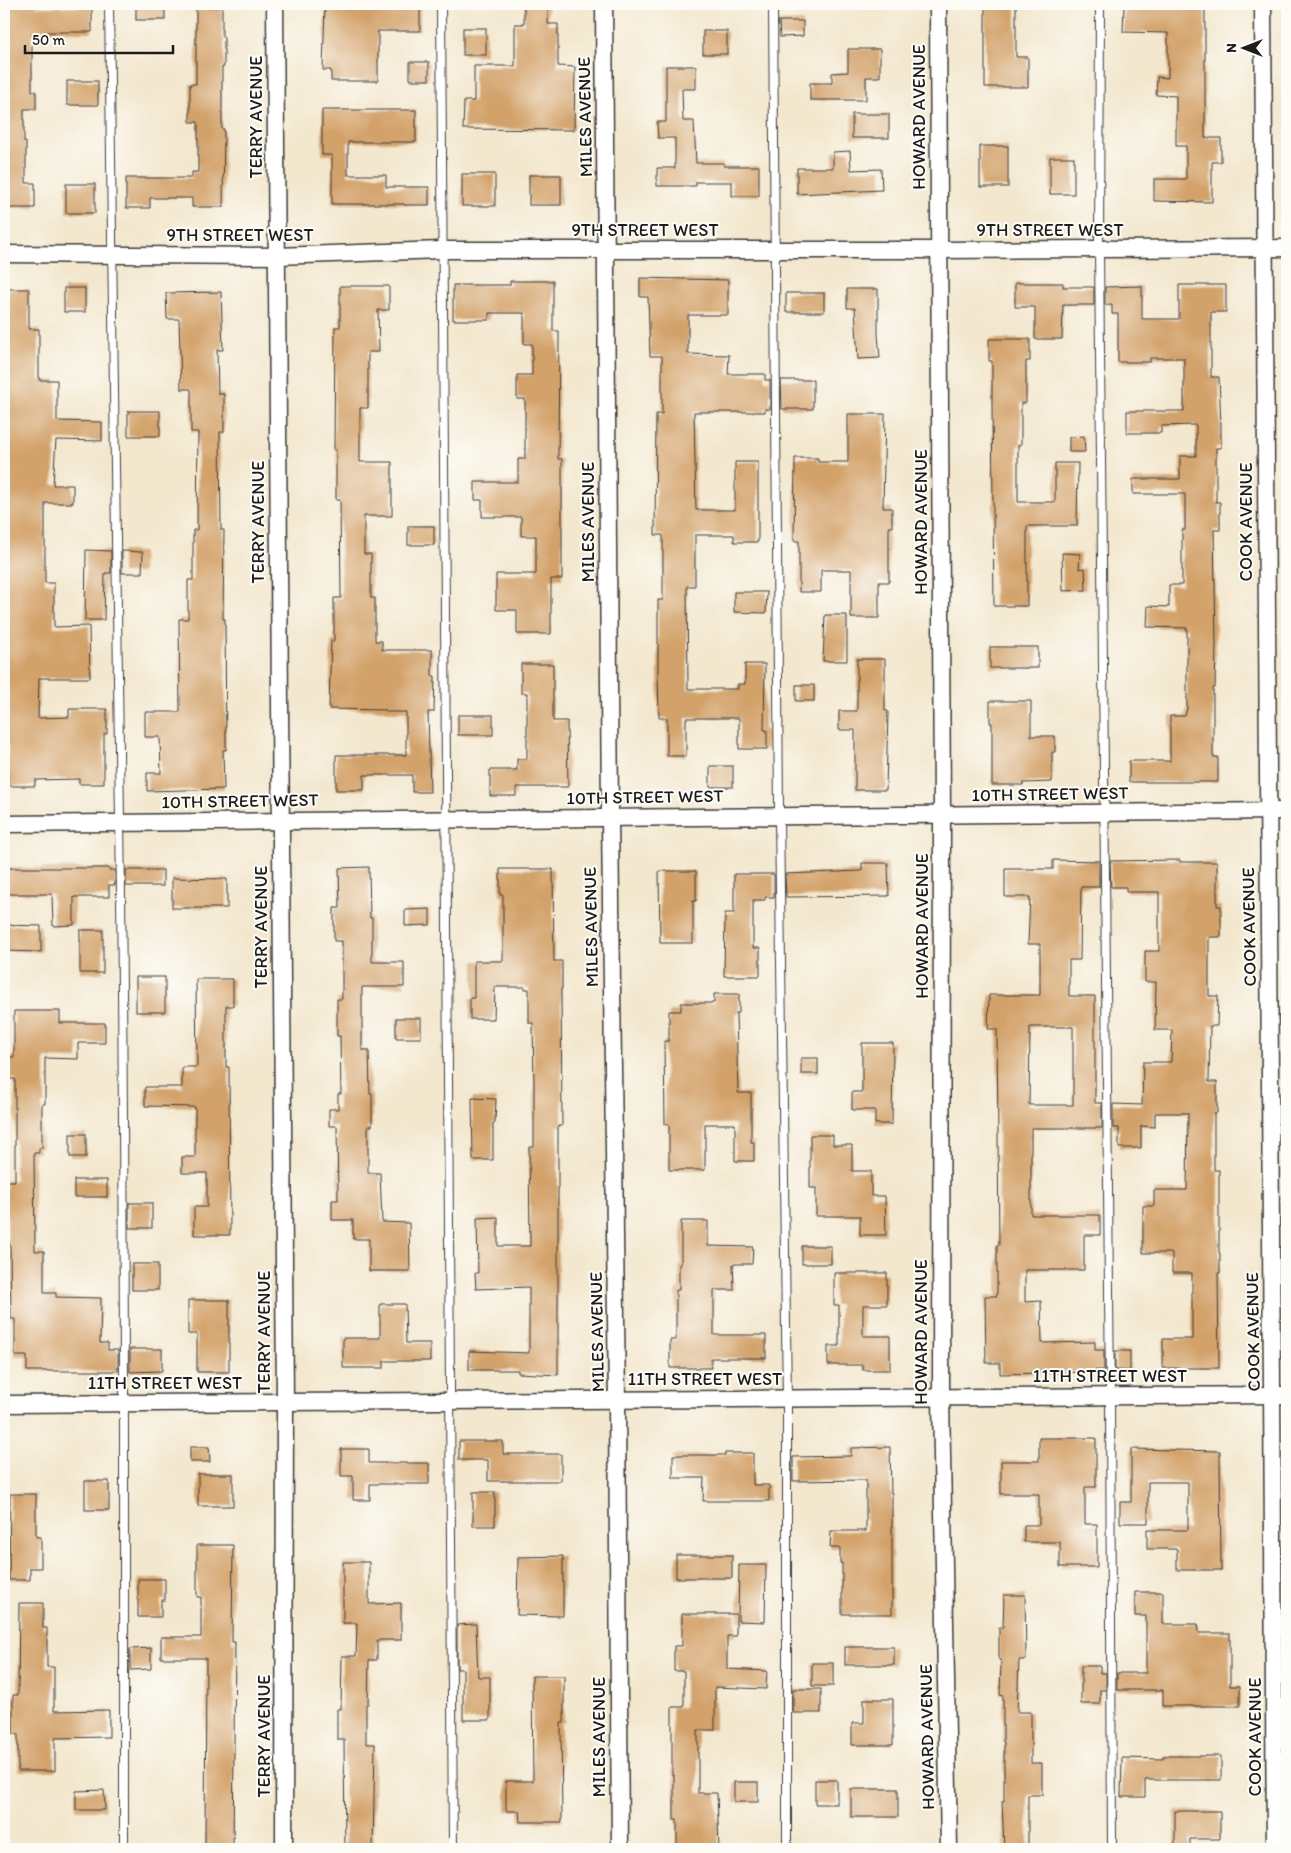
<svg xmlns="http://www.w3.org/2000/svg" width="1291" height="1853" viewBox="0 0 1291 1853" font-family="Itim,sans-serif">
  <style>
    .building { fill: #d3a26b; fill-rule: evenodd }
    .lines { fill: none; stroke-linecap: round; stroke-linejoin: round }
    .service-casing { stroke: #3c3a37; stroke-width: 10 }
    .minor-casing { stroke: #3c3a37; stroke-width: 19 }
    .service { stroke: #fff; stroke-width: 8 }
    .minor { stroke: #fff; stroke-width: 16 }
    .labels { text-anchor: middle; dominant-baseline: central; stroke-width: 4; stroke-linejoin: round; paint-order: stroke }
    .street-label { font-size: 18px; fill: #1c1c1c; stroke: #fdfcf7 }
  </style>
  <rect width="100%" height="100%" fill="#fdfcf7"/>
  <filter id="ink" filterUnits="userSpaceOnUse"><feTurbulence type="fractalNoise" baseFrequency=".02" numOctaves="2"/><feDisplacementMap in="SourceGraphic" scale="10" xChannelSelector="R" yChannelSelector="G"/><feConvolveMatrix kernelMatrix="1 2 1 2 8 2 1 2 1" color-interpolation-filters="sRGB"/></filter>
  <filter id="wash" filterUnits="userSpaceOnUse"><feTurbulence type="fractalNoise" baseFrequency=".0096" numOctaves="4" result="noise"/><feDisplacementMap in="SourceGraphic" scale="20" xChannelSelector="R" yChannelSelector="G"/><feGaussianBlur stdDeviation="1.12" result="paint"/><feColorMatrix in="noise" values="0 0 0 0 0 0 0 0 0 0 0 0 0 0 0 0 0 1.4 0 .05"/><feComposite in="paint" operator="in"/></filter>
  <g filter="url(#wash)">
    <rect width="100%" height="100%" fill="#f3e7ce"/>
    <g id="blocks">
      <g class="building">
        <path d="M4 4H37V7H92V32H47V34H32V91H36V109H24V142H26V183H35V208H4Z"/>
        <rect x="136" y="4" width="29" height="16"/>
        <path d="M325 4 420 5V31H378V81H331V70H323Z"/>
        <path d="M524 4H548V24H558V66L575 67 574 130 463 129 464 101H474V66H515V24H524Z"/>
        <path d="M985 4H1016V57H1028V87H985Z"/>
        <path d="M1124 4 1152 5V8H1205V138H1221V162H1212V202L1154 201V179H1186V146H1176V96L1156 95 1157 77 1168 78V33L1123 32Z"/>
        <path d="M196 7H222V37H224V67H222V129H224L223 207H192V198H150V208H126V178H192V172H198V122H190V84H196Z"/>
        <path d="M779 21H803V36L780 37Z"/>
        <rect x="463" y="28" width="23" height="27"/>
        <rect x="703" y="31" width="24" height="23"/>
        <path d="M848 49H880V77H866V100H810V83H832V73L848 72Z"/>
        <rect x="410" y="62" width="19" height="18"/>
        <path d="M666 66H696V89H682L683 121H694L696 163H724V166H759V196H732V182H696V186H657V168H675V138H658L657 122H666Z"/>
        <rect x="67" y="81" width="31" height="24"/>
        <path d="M322 110H416V142H348V175H386V187H429V205H404V204H332V155H322Z"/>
        <rect x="852" y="114" width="37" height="24"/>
        <rect x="980" y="146" width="28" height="41"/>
        <path d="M850 151 851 170 881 169 882 190 797 194V168H833V152Z"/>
        <rect x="1050" y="157" width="24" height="37"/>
        <rect x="462" y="174" width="33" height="32"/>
        <rect x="529" y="175" width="32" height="30"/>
        <rect x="66" y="184" width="29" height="29"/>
        <path d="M640 278 728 280V315H688V354L729 355 728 374H765V380H770V409H765V412H694L696 510H735V462H758V542H734V535H695V586H687L688 689H738V684H745V664H765L764 730H767V749H739V718H686V756H667V718H659L658 672V600H663V535H655L656 414H662V356H650L648 297H640Z"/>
        <path d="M510 281H553V331H559L558 459H562V579H551V634H517V610H496V574H536V536H521V517H482V500H475V482H518V459H525V399H517V375H532V344H524V313H489V320H453V285H510Z"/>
        <path d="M1015 283H1063V287H1094V305H1063L1062 339H1035V307H1015Z"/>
        <path d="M1179 285H1226V312H1211V377H1219L1221 427V448H1216V502H1220V530H1214L1216 643 1215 688H1213V757H1218V782H1129V761H1170V716H1185L1187 709V628L1147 627 1148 606 1169 607V585H1182V530H1185V494H1133V479H1180V456H1196V425L1161 426V433H1127V411H1184V358H1150V362H1118V314H1112V305H1105V287L1142 286V319H1179Z"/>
        <path d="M340 286H389V310H378L379 352H368V408H360V462H392V516H364V554H371V598H375V641H382V650H432V676H435L434 712H428L430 792H412V775H364V790H336V755H406V712H386V710L329 709 331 641H334V598H341L340 500H336V450H334L335 327H340Z"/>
        <rect x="64" y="288" width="21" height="24"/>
        <path d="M5 289H29V329H39V380H57V421L102 422V441L56 440 53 485H73V503H45V583H54V627L89 626 90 678H39L38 718 69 717V709H107V734H104V784H79V779L35 780V786H8V743H4L6 504H4V419H6Z"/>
        <path d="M847 289H878V335L880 358 858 359 855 308H847Z"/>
        <path d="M221 292 223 350H217L218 394H224V432H220L221 530H224L223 619H225L226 750H223L224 789 147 791V773H161L160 737H145V712H180L179 619H188V580H193V530H197L198 432H191V389H181L179 319H167L166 293Z"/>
        <rect x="786" y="293" width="38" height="19"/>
        <path d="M989 339H1030V361H1026V403H1021V445H1018V502H1055V463H1078L1077 526H1027V606H994L992 403V361H989Z"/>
        <path d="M781 380H813V409H782Z"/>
        <rect x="128" y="411" width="32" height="25"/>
        <path d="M848 414H885L883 508H892V527H889V582H879V618H851V570H821V592H799V541H794L795 458H818V462H848Z"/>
        <path d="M1084 436 1085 452H1069V437Z"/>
        <rect x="408" y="526" width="26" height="19"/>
        <path d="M86 550 111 551V573H105L104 620H85Z"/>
        <path d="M122 551 143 552 142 573H122Z"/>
        <path d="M1062 553 1080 554 1079 569 1085 568 1086 590 1063 591Z"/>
        <path d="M734 592H767L766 613 734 612Z"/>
        <path d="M825 615H847V661H823Z"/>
        <rect x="990" y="647" width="48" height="21"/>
        <path d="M857 659H885V711H888L886 790H855V730H839V711H857Z"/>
        <path d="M521 664H553V721H567L568 787H516V796H490V770H517V759H527V693H521Z"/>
        <rect x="796" y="685" width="18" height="16"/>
        <path d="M990 701H1031V736H1055V752H1052V782L1023 783V785H992V723H990Z"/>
        <rect x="458" y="715" width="35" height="20"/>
        <rect x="710" y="766" width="23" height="21"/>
        <path d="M1053 860 1099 861V887H1081L1080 960H1069V996H1095V1103H1102V1128H1031V1215H1100V1235H1084V1270H1025V1302L1041 1301 1042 1343 1095 1342V1350H1104V1370H1095V1372L1000 1374V1363H986L985 1296H997V1245H999L997 1029H988L989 995H1040V944H1028L1030 897H1005V869H1053ZM1030 1027H1073V1105H1029Z"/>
        <path d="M1180 860V862H1217V906H1221V937H1209V996H1218L1217 1026H1210L1209 1082H1217V1113H1214V1170H1219V1253H1220V1273H1218L1219 1368H1163V1339H1192V1273H1172V1253H1143V1206H1154V1190H1187L1188 1113H1155V1127L1141 1126V1148H1119V1128H1113V1104L1142 1105 1143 1062H1171L1172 1030H1155L1156 982H1145V951H1159V892H1126V887H1111L1110 861Z"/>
        <path d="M862 863H888L889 896 786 897 785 874 862 871Z"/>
        <path d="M369 867 370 918H372V962H404V987H362V1050H369L370 1094H372V1126H368V1173H380L382 1222 409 1223 410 1271H369V1239H353V1220H332V1200H338L337 1126H329V1109H338V1094H341L340 1036H337V999H342V941H334V908H340L339 868Z"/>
        <path d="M7 868H109V870H115V885H109V897H74V925L53 926 52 894H7Z"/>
        <path d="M500 869H553L554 961H562V989H561L562 1126H558V1375L518 1373V1370H469V1351L529 1353V1287L476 1289 475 1273H478L477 1218 498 1217V1246H530L529 1147H534V1086L533 1023H529V989H525V987H495L494 1019H470V998H474V961H503V895H500Z"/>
        <rect x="126" y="870" width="37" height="16"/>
        <path d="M659 871H696V901H693V943H660Z"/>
        <path d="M734 874H774V897H765V900H753V948H760V976H724L725 913H734Z"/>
        <path d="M172 878 227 879V908H172Z"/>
        <path d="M430 909V925L405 926V910Z"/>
        <path d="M4 925 41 926V952L4 951Z"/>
        <rect x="80" y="930" width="23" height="43"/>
        <rect x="136" y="977" width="29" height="35"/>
        <path d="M196 979H233V1006H226V1067H229L230 1235H194V1207H207V1173H182V1157H195V1107L145 1106V1087H182V1067H197Z"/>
        <path d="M714 994H739V1013H736L738 1093H751V1142H754V1161H735V1124H705V1170H669V1124H665L664 1041H669V1011H681V1003H714Z"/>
        <path d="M14 1011H60V1023H105V1043H78V1059L45 1058V1104H42V1148H39V1153H34L35 1251H44V1293H56V1297L101 1298 100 1343H108V1350H118V1371H27V1356H15V1319H11L10 1243H8L6 1205V1181H15V1079H10V1057H14Z"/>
        <rect x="396" y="1018" width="25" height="20"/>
        <path d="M862 1043H893L892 1124H875V1110H852V1092H862Z"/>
        <rect x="801" y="1058" width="17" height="16"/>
        <path d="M472 1098 496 1099 495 1123H493V1160H473Z"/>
        <rect x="70" y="1134" width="16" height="23"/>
        <path d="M810 1135H833V1145H852V1171H871V1196H885L886 1235H860V1216H816V1188H810Z"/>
        <rect x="74" y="1180" width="33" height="17"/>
        <rect x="129" y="1203" width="23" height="25"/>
        <path d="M681 1221H708V1246L753 1247 752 1264H733L734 1290H714V1335H766V1358H711V1368H670V1340H676V1290H679V1264H681Z"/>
        <rect x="802" y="1246" width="29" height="18"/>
        <rect x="132" y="1264" width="26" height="26"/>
        <path d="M834 1273H887V1305H863V1336H890V1370H863V1365H828V1346H839V1305H834Z"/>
        <path d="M188 1300H229V1372H197V1334H188Z"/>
        <path d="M380 1304H405L406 1343H430V1361H384V1368H343V1338H380Z"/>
        <path d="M130 1349H162V1371L130 1372Z"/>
        <path d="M1115 1351H1130V1371L1115 1370Z"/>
        <path d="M1039 1438H1096V1487H1085V1524H1097V1567H1060V1542H1024V1525H1039V1494H1001V1461H1039Z"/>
        <path d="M459 1441H503V1454H561V1481H488V1460H459Z"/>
        <path d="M190 1447H209L210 1462H190Z"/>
        <path d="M890 1447 891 1493H892V1614H842V1563H840V1548H830L831 1531H866V1480L793 1481V1457L851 1456V1448Z"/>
        <path d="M341 1449H369V1463H429V1484H370V1500H353V1476H341Z"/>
        <path d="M1131 1449 1220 1451 1221 1570H1177V1549H1147V1530H1188V1482H1148V1523H1120V1502H1131Z"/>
        <path d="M725 1453H753V1485H769V1501H703L704 1478H673V1455H725Z"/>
        <rect x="198" y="1474" width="35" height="32"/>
        <rect x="85" y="1481" width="24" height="29"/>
        <rect x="473" y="1492" width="22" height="34"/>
        <path d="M10 1494H36V1537H41V1568H30V1580H9Z"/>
        <path d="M197 1545H233L232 1642H235L233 1849H205L206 1658H161V1637H201V1597H197Z"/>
        <rect x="676" y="1555" width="56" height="23"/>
        <path d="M563 1556V1616L517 1615 518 1557Z"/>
        <path d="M343 1562H369V1604L401 1603V1640H377V1660H369L368 1704H366V1744H375L373 1849H345L344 1739H337V1709H341L342 1656H356L357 1623H343Z"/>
        <path d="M739 1565H766L765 1622 738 1621Z"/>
        <path d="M138 1579H165V1600H161V1617H138Z"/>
        <path d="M1135 1592H1163V1624H1198L1199 1633H1230V1686H1240V1706H1163V1690H1117V1673H1146V1616H1135Z"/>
        <path d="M1004 1595H1025L1026 1660H1019L1017 1712H1031V1763H1042V1795H1028V1849H1004L1002 1801H1004V1742H1003V1696L1000 1695 1001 1660H999V1628H1003Z"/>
        <path d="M19 1603H43V1628H47V1667H54V1711L109 1710V1737L55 1738V1771H18V1734H13V1695H18Z"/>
        <path d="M682 1614H736V1636H727V1669L767 1671 766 1689 715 1687V1730H698V1793H717L719 1849H677V1820H674V1775H672V1707H684V1671H674V1646H682Z"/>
        <path d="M476 1624 478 1677H490V1720H463V1669H457V1625Z"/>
        <rect x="845" y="1647" width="49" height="18"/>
        <path d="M151 1648V1669L130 1670V1649Z"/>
        <rect x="812" y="1663" width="21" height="23"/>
        <path d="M1081 1666H1100V1673H1106V1690H1100V1704H1081Z"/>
        <path d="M532 1676H564V1723H561L562 1822H520L519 1811H506V1781H533Z"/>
        <rect x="793" y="1689" width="28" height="24"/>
        <path d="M864 1699H893V1745H852V1723H864Z"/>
        <path d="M1163 1756H1221V1780H1145V1797H1121L1122 1758 1163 1759Z"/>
        <rect x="815" y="1780" width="22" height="24"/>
        <rect x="734" y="1782" width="24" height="20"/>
        <rect x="851" y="1789" width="47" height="28"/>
        <path d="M104 1790 105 1810H76V1791Z"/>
        <path d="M1175 1811H1220V1839H1190V1849H1175Z"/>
      </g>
    </g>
  </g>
  <g filter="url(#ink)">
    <use href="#blocks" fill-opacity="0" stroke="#3c3a37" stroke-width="1"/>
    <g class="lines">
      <g class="service-casing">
        <g id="service">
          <path d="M109 4C111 276 117 548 120 820 125 1163 124 1506 124 1849"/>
          <path d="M441 4 453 1849"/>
          <path d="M773 4 779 816 787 1399V1849"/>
          <path d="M1100 4 1099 249 1110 1396 1112 1849"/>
        </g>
      </g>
      <g class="minor-casing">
        <g id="minor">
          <path d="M275 4 285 1402 284 1849"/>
          <path d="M604 4 610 818 617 1400 620 1849"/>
          <path d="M938 4 942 815 941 1398 949 1849"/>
          <path d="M1263 4 1275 1849"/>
          <path d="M4 254 277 256 441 250H939L1287 248"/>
          <path d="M4 824 1287 811"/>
          <path d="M4 1404 1287 1395"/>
        </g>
      </g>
      <use href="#service" class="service"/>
      <use href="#minor" class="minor"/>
    </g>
  </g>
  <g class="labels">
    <g class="street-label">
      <text transform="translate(256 117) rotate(-90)">TERRY AVENUE</text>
      <text transform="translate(585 117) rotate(-91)">MILES AVENUE</text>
      <text transform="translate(919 117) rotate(-90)">HOWARD AVENUE</text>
      <text x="645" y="230">9TH STREET WEST</text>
      <text x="1050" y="230">9TH STREET WEST</text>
      <text x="240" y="235">9TH STREET WEST</text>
      <text transform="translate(258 522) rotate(-90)">TERRY AVENUE</text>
      <text transform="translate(588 522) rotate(-90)">MILES AVENUE</text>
      <text transform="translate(921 522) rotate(-90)">HOWARD AVENUE</text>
      <text transform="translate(1246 522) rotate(-90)">COOK AVENUE</text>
      <text transform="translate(1050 794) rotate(-1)">10TH STREET WEST</text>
      <text transform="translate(645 797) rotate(-1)">10TH STREET WEST</text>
      <text transform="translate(240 801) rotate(-1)">10TH STREET WEST</text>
      <text transform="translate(922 926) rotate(-90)">HOWARD AVENUE</text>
      <text transform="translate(261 927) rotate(-90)">TERRY AVENUE</text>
      <text transform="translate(591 927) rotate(-91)">MILES AVENUE</text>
      <text transform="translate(1249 927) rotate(-91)">COOK AVENUE</text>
      <text transform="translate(264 1332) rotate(-90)">TERRY AVENUE</text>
      <text transform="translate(597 1332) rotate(-91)">MILES AVENUE</text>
      <text transform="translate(921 1332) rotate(-90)">HOWARD AVENUE</text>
      <text transform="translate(1253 1332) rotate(-91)">COOK AVENUE</text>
      <text x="1110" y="1376">11TH STREET WEST</text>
      <text x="705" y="1379">11TH STREET WEST</text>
      <text x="165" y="1383">11TH STREET WEST</text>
      <text transform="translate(264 1736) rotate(-90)">TERRY AVENUE</text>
      <text transform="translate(599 1737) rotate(-90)">MILES AVENUE</text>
      <text transform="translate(927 1737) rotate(-91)">HOWARD AVENUE</text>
      <text transform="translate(1255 1737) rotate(-90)">COOK AVENUE</text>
    </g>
  </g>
  <rect width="1291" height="1853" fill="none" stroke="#fdfcf7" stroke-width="20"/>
  <g transform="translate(1244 48) rotate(270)" stroke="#fdfcf7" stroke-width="4" paint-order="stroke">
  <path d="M0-4L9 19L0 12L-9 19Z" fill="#1c1c1c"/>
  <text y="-8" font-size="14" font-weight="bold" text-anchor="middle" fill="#1c1c1c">N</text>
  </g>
  <path d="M25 45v8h148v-8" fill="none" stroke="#1c1c1c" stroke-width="2.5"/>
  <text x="32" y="45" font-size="15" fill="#1c1c1c" stroke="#fdfcf7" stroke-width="4" paint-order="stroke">50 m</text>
</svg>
